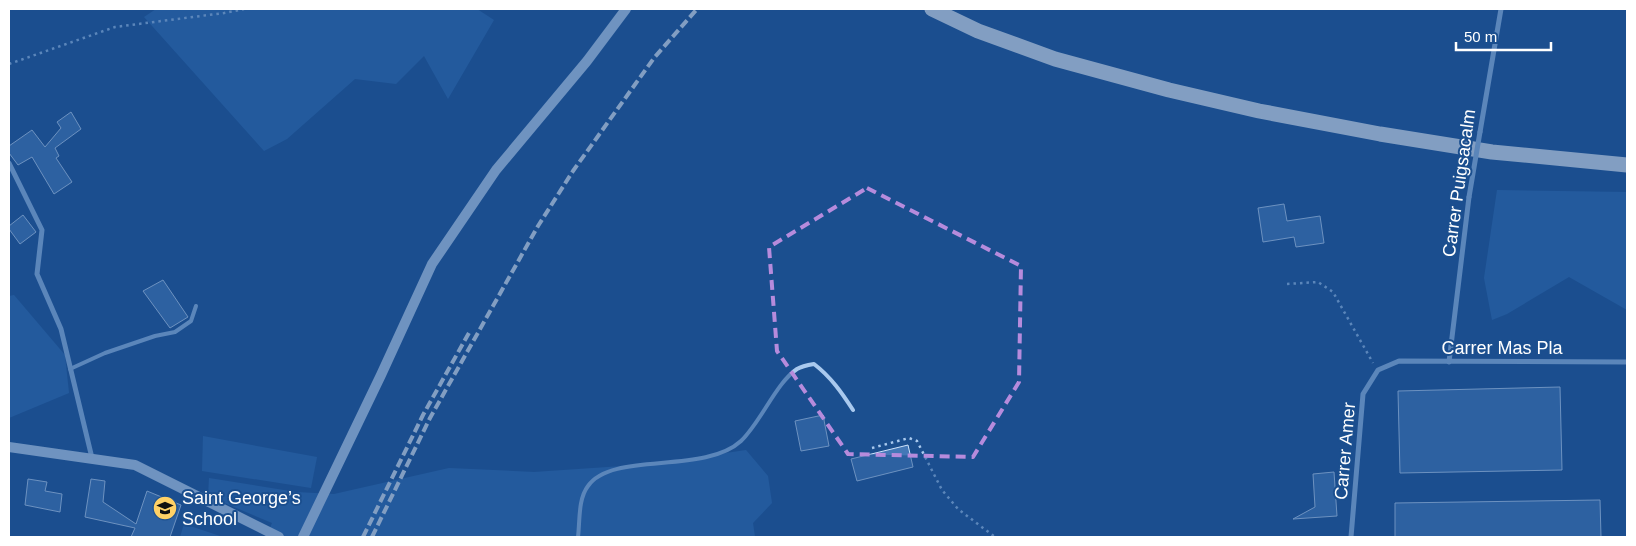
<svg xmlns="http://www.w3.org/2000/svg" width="1636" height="546" viewBox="0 0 1636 546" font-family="Arial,sans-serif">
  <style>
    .green { fill: #2e69ad }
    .building { fill: #4478b7; stroke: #cfe3fa }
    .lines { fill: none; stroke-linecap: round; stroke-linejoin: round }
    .path { stroke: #a9c9ee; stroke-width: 2.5; stroke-dasharray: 2.5 4; stroke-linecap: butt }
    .lane { stroke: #a9c9ee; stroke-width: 4 }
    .street { stroke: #a9c9ee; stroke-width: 5 }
    .secondary { stroke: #d6e6fa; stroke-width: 10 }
    .highway { stroke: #fff; stroke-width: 15 }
    .rail { stroke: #fff; stroke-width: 4; stroke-dasharray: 9 4; stroke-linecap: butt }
    .street-bridge { stroke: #a9c9ee; stroke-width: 5 }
    .marked { fill: none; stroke: #b68bdc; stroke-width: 4; stroke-dasharray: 10 6; stroke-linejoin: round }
    .labels { text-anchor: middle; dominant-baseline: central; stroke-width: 4; stroke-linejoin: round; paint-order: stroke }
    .street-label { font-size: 18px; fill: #fff; stroke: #1b4f8f }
    .poi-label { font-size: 18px; fill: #fff; stroke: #1b4f8f; text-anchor: start }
  </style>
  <rect width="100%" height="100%" fill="#1b4f8f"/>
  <g class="green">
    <path d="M156 9H477L494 20 448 99 424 56 396 84 355 79 287 139 264 151 144 17Z"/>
    <path d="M1497 190 1627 192V310L1569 277 1507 314 1492 320 1484 278Z"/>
    <path d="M14 295 65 355 69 393 9 418V296Z"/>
    <path d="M203 436 317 457 311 488 202 471Z"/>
    <path d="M746 450 768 476 772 503 753 523 755 537H266L272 523 208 496 209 478 296 492 334 494 449 468 534 472 652 464Z"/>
    <path d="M184 524 223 537H180Z"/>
  </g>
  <g class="building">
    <path d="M71 112 81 129 55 148 59 156 56 158 72 182 54 194 32 157 18 165 9 153V146L32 130 45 147 61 128 57 122Z"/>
    <path d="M1284 204 1287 221 1320 216 1324 243 1296 247 1294 237 1263 242 1258 208Z"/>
    <path d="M23 215 36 232 20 244 9 229V226Z"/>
    <path d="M163 280 188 317 170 328 143 291Z"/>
    <path d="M1560 387 1562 470 1400 473 1398 391Z"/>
    <path d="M823 415 829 446 801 451 795 421Z"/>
    <path d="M908 445 913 467 857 481 851 459Z"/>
    <path d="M1334 472 1337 516 1293 519 1315 507 1313 474Z"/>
    <path d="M28 479 47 482 45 491 62 494 60 512 25 505Z"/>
    <path d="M91 479 105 481 103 502 136 524 147 491 181 505 170 537H131L135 528 85 517Z"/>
    <path d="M1600 500 1601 537H1395V503Z"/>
  </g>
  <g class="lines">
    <g class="path">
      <path d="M9 64 115 27 224 13 244 9"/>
      <path d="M1287 284 1318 282 1333 292 1373 363"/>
      <path d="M872 448 909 438 917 441 942 490 958 509 995 537"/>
    </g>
    <g class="lane">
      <path d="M70 369 105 353 155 336 175 332 191 321 196 306"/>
      <path d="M578 537C580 521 578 499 588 486 612 451 704 475 741 441 761 422 776 383 797 369 802 366 808 365 814 364 831 377 842 393 853 410"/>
    </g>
    <g class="street">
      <path d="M1480 132 1501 9"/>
      <path d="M9 163 42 230 37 274 61 329 92 458"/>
      <path d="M1449 362 1469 197"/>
      <path d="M1351 537 1363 394 1378 370 1399 361 1627 362"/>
    </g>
    <g class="secondary">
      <path d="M9 447 135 465 279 537"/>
      <path d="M303 537 381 375 432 264 496 170 587 61 626 9"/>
    </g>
    <path class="highway" d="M932 9 978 31 1055 59 1169 90 1259 111 1380 134 1492 152 1627 165"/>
    <g class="rail">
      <path d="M363 537 423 415 470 331"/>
      <path d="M372 537 430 418 538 226 573 171 654 58 697 9"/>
    </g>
    <path class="street-bridge" d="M1469 197 1480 132"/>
  </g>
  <path d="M0 0H1636V546H0ZM867 188 1021 266 1019 382 973 457 848 454 777 351 769 247Z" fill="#1b4f8f" fill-opacity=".55" fill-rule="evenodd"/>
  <path class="marked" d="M867 188 1021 266 1019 382 973 457 848 454 777 351 769 247Z"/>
  <defs>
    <g id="school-disc" transform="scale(1.25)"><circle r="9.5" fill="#ffd166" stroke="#1b4f8f"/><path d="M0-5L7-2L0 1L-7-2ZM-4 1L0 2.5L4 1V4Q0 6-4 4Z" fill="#111"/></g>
  </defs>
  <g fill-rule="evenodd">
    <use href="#school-disc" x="165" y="508"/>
  </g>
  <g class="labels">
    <g class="street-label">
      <text transform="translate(1459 183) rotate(-82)">Carrer Puigsacalm</text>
      <text x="1502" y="348">Carrer Mas Pla</text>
      <text transform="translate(1345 451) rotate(-85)">Carrer Amer</text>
    </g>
    <g class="poi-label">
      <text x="182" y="498">Saint George’s<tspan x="182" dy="21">School</tspan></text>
    </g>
  </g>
  <rect width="1636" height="546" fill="none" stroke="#ffffff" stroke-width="20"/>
  <path d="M1456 42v8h95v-8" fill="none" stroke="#ffffff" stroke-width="2.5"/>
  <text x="1464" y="42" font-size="15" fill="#ffffff" stroke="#1b4f8f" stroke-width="4" paint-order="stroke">50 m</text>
</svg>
